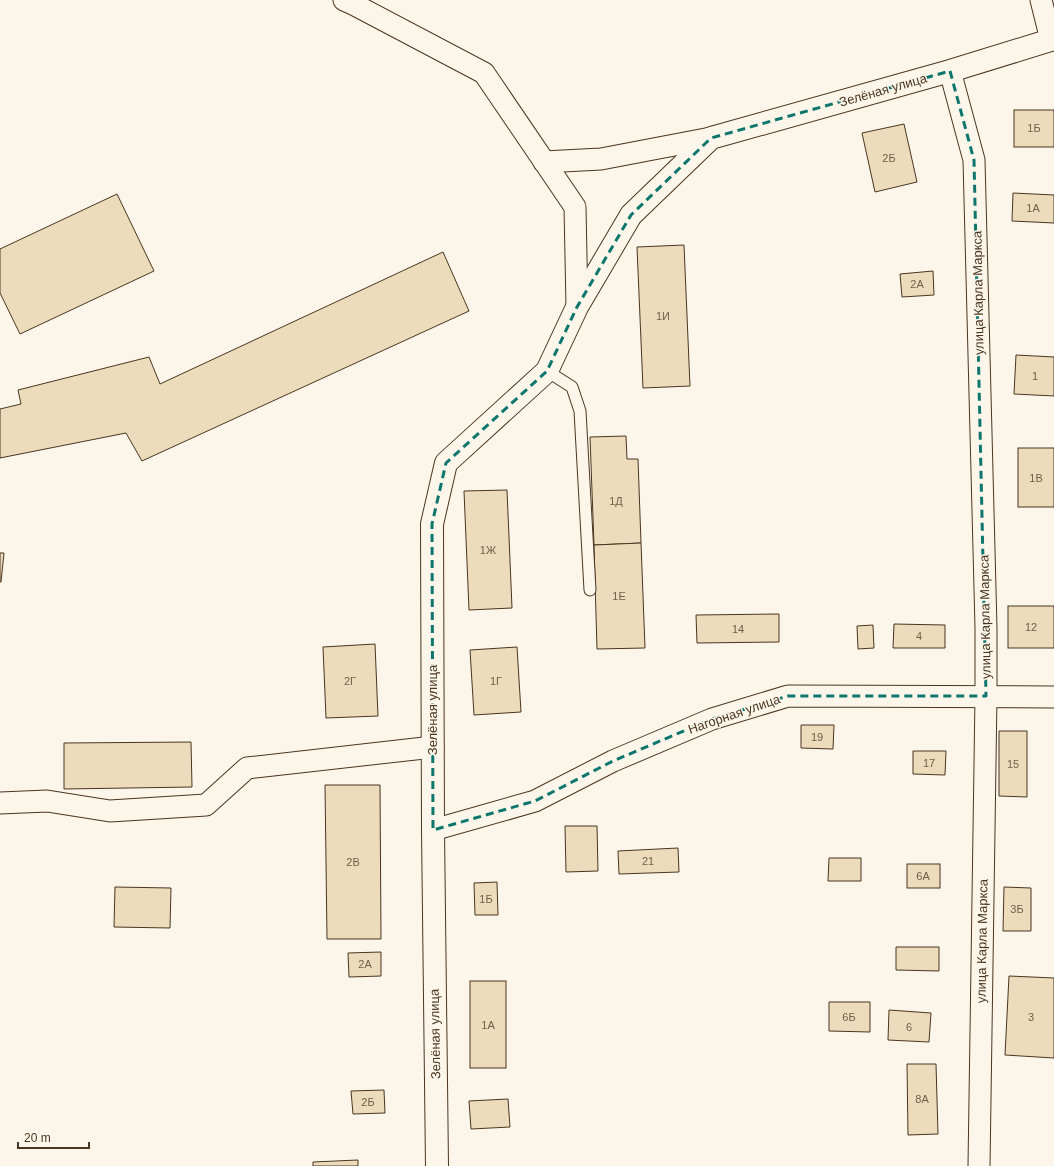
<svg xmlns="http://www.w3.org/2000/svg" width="1054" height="1166" viewBox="0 0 1054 1166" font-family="Helvetica,sans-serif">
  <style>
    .building { fill: #ecdcbc; stroke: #4a3520 }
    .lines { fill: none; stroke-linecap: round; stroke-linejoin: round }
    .service-casing { stroke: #4a3520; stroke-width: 13 }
    .minor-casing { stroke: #4a3520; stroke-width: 23 }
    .tertiary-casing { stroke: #4a3520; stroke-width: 24 }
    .service { stroke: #fbf6e9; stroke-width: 11 }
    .minor { stroke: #fbf6e9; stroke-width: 21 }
    .tertiary { stroke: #fbf6e9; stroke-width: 22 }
    .marked { fill: none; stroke: #0f766e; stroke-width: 3; stroke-dasharray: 8 5; stroke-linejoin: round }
    .labels { text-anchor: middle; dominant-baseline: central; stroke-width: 3; stroke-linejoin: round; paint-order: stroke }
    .number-label { font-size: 11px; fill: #725f47 }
    .street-label { font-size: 13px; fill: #4a3520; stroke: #fbf6e9 }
  </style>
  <rect width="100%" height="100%" fill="#fbf6e9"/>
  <g class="building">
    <rect x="1014" y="110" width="40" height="37"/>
    <path d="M904 124 917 182 875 192 862 133Z"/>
    <path d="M1013 193 1054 195V223L1012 221Z"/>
    <path d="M117 194 154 271 20 334 0 293V249Z"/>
    <path d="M684 245 690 386 643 388 637 247Z"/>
    <path d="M443 252 469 311 142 461 126 433 0 458V409L21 404 18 390 149 357 160 384Z"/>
    <path d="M933 271 934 295 902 297 900 274Z"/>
    <path d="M1016 355 1054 357V396L1014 394Z"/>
    <path d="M626 436 627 459H638L641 543 594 545 590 437Z"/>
    <rect x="1018" y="448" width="36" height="59"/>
    <path d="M507 490 512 608 469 610 464 491Z"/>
    <path d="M641 543 645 648 597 649 594 545Z"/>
    <path d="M0 553H4L1 582H0Z"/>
    <rect x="1008" y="606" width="46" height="42"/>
    <path d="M779 614V642L697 643 696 615Z"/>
    <path d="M894 624 945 625V648H893Z"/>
    <path d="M873 625 874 648 858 649 857 626Z"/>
    <path d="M375 644 378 716 326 718 323 647Z"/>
    <path d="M517 647 521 712 474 715 470 650Z"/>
    <path d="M801 725H834L833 749 801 748Z"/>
    <path d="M999 731H1027V797L999 796Z"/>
    <path d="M191 742 192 787 64 789V743Z"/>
    <path d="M913 751H946L945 775 913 774Z"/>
    <path d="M325 785H380L381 939H327Z"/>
    <path d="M565 826H597L598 871 566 872Z"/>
    <path d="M678 848 679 872 619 874 618 851Z"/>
    <path d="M829 858H861V881H828Z"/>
    <rect x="907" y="864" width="33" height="24"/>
    <path d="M497 882 498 915H475L474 883Z"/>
    <path d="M115 887 171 888 170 928 114 927Z"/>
    <path d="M1004 887 1031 888V931H1003Z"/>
    <path d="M896 947H939V971L896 970Z"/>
    <path d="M381 952V976L349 977 348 953Z"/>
    <path d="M1009 976 1054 978V1058L1005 1055Z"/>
    <rect x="470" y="981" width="36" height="87"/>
    <path d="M829 1002H870V1032L829 1031Z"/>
    <path d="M889 1010 931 1013 929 1042 888 1040Z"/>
    <path d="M907 1064H936L938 1134 908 1135Z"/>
    <path d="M384 1090 385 1113 353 1114 351 1091Z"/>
    <path d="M508 1099 510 1127 471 1129 469 1101Z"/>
    <path d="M358 1160V1166H313V1162Z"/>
  </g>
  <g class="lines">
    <g class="service-casing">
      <path id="service" d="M547 371 572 387 580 411 590 590"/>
    </g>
    <g class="minor-casing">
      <g id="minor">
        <path d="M344 0 355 5 484 73 575 207 577 307"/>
        <path d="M1041 0 1051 40"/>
        <path d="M950 71 974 160 986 628V696L979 1166"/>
        <path d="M544 162 601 159 711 138"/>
        <path d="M0 803 47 801 110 811 206 805 247 768 433 747"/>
        <path d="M433 830 535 801 613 761 712 719 788 696 1054 697"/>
      </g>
    </g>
    <g class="tertiary-casing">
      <path id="tertiary" d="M437 1166 433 830 432 524 446 463 547 371 577 307 631 215 711 138 950 71 1054 39"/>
    </g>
    <use href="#service" class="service"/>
    <use href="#minor" class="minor"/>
    <use href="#tertiary" class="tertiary"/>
  </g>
  <path class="marked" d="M950 71 974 160 986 696H788L712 719 613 761 535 801 433 830 432 524 446 463 547 371 577 307 631 215 711 138Z"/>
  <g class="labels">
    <g class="number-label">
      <text x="1034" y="128">1Б</text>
      <text x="889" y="158">2Б</text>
      <text x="1033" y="208">1А</text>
      <text x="917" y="284">2А</text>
      <text x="663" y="316">1И</text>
      <text x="1035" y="376">1</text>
      <text x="1036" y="478">1В</text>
      <text x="616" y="501">1Д</text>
      <text x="488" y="550">1Ж</text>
      <text x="619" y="596">1Е</text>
      <text x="1031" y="627">12</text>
      <text x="738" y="629">14</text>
      <text x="919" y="636">4</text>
      <text x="350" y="681">2Г</text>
      <text x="496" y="681">1Г</text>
      <text x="817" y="737">19</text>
      <text x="929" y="763">17</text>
      <text x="1013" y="764">15</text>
      <text x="648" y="861">21</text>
      <text x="353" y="862">2В</text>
      <text x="923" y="876">6А</text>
      <text x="486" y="899">1Б</text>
      <text x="1017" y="909">3Б</text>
      <text x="365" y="964">2А</text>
      <text x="849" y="1017">6Б</text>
      <text x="1031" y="1017">3</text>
      <text x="488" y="1025">1А</text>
      <text x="909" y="1027">6</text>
      <text x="922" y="1099">8А</text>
      <text x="368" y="1102">2Б</text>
    </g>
    <g class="street-label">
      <text transform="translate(883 90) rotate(-16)">Зелёная улица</text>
      <text transform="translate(978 293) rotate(-91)">улица Карла Маркса</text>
      <text transform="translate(985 617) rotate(-91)">улица Карла Маркса</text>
      <text transform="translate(432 710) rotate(-90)">Зелёная улица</text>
      <text transform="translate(734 714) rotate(-19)">Нагорная улица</text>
      <text transform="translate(982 941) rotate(-89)">улица Карла Маркса</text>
      <text transform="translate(435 1034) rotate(-91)">Зелёная улица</text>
    </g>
  </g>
  <path d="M18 1142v6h71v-6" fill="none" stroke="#4a3520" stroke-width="2"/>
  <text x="24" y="1142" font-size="12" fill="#4a3520" stroke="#fbf6e9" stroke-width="3" paint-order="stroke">20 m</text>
</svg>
